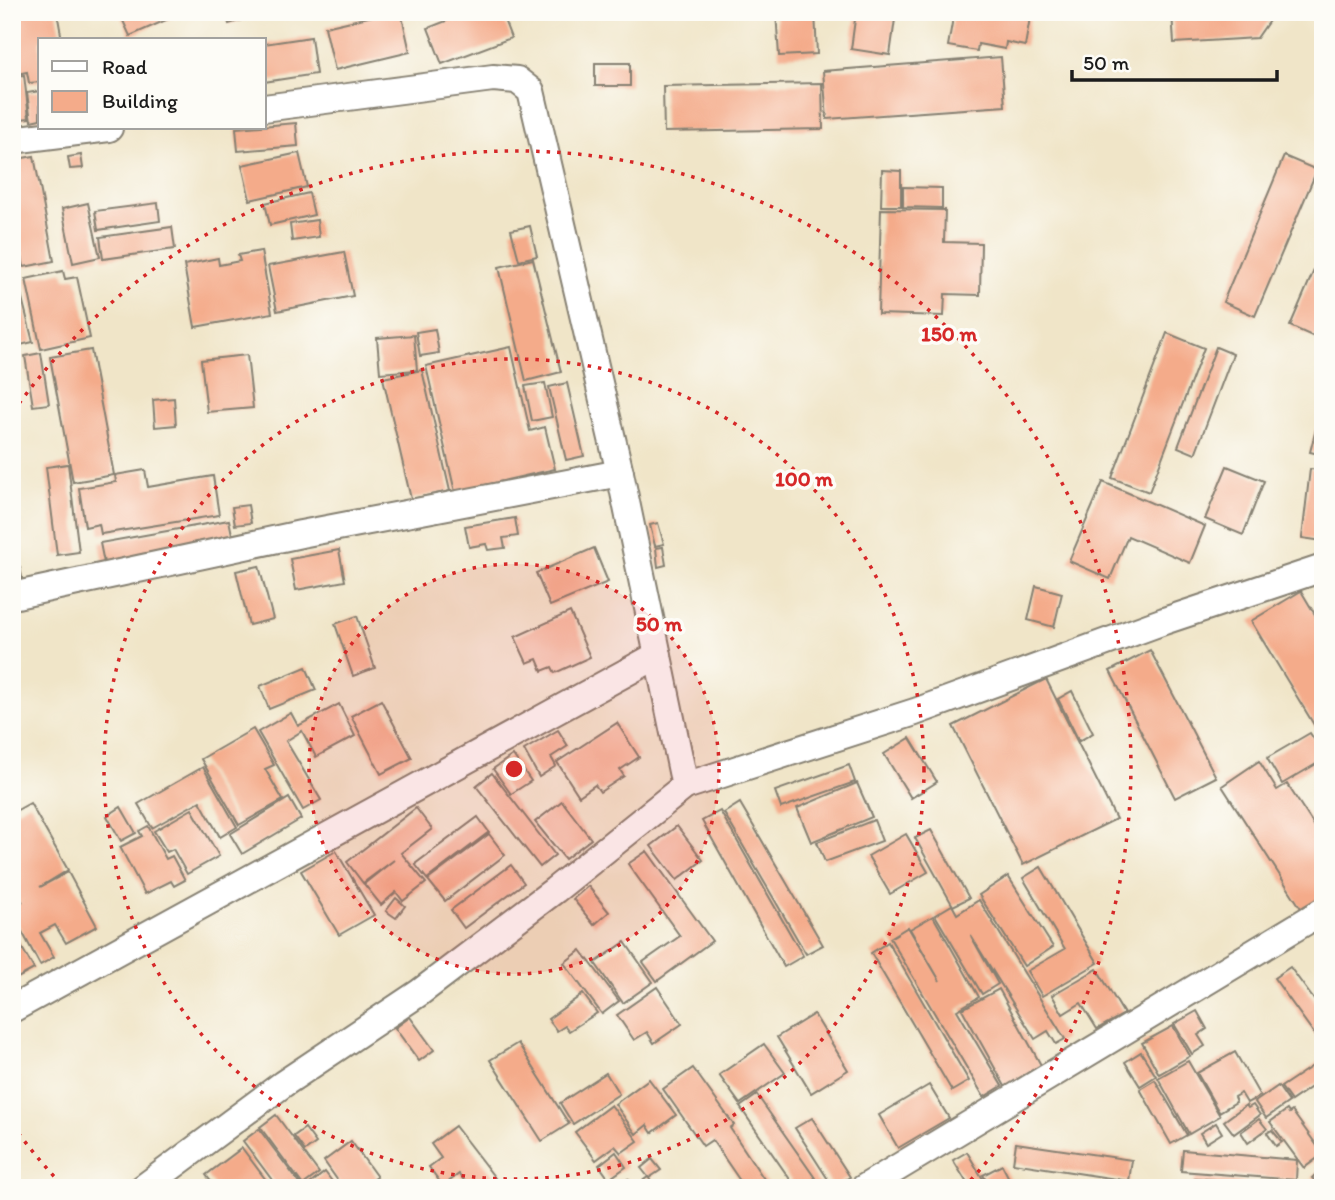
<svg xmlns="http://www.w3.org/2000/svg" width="1335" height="1200" viewBox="0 0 1335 1200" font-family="Itim,sans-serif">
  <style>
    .building { fill: #f4ab8a }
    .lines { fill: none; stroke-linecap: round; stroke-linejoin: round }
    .street-casing { stroke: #868072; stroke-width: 30 }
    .street { stroke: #fff; stroke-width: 26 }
    .ring { fill: none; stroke: #d62828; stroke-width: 3.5; stroke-dasharray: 3.5 7 }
    .centre { fill: #d62828; stroke: #fdfcf7; stroke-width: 3.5 }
    .ring-label { font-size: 21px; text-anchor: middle; font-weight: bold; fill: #d62828; stroke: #fdfcf7; stroke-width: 7; stroke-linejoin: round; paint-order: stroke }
  </style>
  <rect width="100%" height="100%" fill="#fdfcf7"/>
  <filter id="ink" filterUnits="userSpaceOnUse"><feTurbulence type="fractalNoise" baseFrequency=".0143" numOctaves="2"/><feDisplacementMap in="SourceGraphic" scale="14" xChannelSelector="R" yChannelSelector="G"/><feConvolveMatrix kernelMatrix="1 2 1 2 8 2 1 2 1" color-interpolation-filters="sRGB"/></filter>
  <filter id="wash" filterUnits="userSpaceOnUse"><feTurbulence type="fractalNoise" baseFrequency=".00686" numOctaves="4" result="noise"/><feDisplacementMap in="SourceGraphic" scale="28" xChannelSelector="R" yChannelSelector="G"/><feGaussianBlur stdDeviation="1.57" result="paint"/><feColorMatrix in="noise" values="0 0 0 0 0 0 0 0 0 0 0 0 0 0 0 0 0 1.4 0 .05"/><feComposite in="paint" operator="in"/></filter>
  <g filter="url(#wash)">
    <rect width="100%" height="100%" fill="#f0e5c8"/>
    <g id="blocks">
      <g class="building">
        <path d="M12 12H57L62 40H40V82L29 83 27 72 12 75Z"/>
        <path d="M119 12H171L173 17 130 36Z"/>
        <path d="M225 12H264V13L229 24Z"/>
        <path d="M390 12H401L410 52 335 70 325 27Z"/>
        <path d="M469 12H501L511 38 442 64 428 28Z"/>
        <path d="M776 12H815L817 54 779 56Z"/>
        <path d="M856 12H896L890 55 851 49Z"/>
        <path d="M954 12H1031L1025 46 1006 42 1005 49 978 44 977 51 948 46Z"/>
        <path d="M1076 12H1151V19L1076 16Z"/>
        <path d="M1172 12H1275L1257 38 1174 43Z"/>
        <path d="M311 37 316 74 264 82V44Z"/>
        <path d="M1001 57 1005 106 827 119 823 71Z"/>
        <rect x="595" y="63" width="35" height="23"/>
        <path d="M24 75 29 118 12 120V76Z"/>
        <path d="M822 83 823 129 664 132 663 86Z"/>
        <path d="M40 91V119L31 121 27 93Z"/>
        <path d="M296 123 298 146 238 151 236 128Z"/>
        <path d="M299 153 307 187 250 200 242 165Z"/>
        <path d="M81 155 83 168 70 169 68 157Z"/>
        <path d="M34 156 54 261 24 267 12 205V160Z"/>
        <path d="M1284 156 1317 170 1255 316 1223 302Z"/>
        <path d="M882 170 901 171V206H881Z"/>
        <path d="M903 187 942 188V208L903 207Z"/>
        <path d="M309 193 314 215 270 225 265 203Z"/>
        <path d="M88 203 100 257 73 263 62 209Z"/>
        <path d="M158 203 160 221 98 230 95 211Z"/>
        <path d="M881 209 945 210 944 242 981 243 980 295 945 294 944 316 878 314Z"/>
        <path d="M317 220 319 237 292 241 290 224Z"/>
        <path d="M530 226 537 256 519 260 511 230Z"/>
        <path d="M172 227 175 249 103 259 100 237Z"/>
        <path d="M261 251 272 313 195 327 184 265 218 258 219 265 240 261 238 255Z"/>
        <path d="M344 252 353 296 277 311 268 266Z"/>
        <path d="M533 259 561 372 526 381 499 267Z"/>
        <path d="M1318 261 1323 264V341L1290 326Z"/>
        <path d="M63 271 65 279 77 277 90 338 41 349 26 279Z"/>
        <path d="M19 286 33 342 12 347V288Z"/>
        <path d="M435 329 439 353 420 356 416 332Z"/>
        <path d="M1167 333 1204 348 1149 492 1112 478Z"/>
        <path d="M414 335 417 370 380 373 377 338Z"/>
        <path d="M511 347 530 431 545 427 555 469 455 492 426 366Z"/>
        <path d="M1216 347 1233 354 1195 454 1178 447Z"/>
        <path d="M91 350 114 475 73 482 50 357Z"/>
        <path d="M41 353 49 404 33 406 25 356Z"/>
        <path d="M247 355 253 408 207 412 201 360Z"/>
        <path d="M422 370 450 491 411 499 383 378Z"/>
        <path d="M545 383 552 417 532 421 525 386Z"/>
        <path d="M567 383 584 456 566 460 549 387Z"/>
        <path d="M174 398 176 425 155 427 153 400Z"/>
        <path d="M1322 406H1323V455L1310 452Z"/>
        <path d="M68 464 79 552 57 555 46 467Z"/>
        <path d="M1227 466 1264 481 1243 535 1205 519Z"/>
        <path d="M1310 469 1323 470V541L1302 538Z"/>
        <path d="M145 470 148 487 213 476 219 515 101 534 99 524 85 527 79 488 116 482 115 475Z"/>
        <path d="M1103 482 1205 526 1190 563 1128 536 1110 579 1069 561Z"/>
        <path d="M248 505 251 523 235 525 232 507Z"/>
        <path d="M515 518 518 536 503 538 505 548 488 550 486 544 469 547 465 526Z"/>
        <path d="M229 520 234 544 105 568 100 543Z"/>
        <path d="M658 523 664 544 655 546 650 525Z"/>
        <path d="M663 547 666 565 658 567 656 548Z"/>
        <path d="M594 548 608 582 550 606 536 573Z"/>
        <path d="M339 550 345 581 296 590 290 559Z"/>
        <path d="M259 566 273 619 249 625 236 571Z"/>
        <path d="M20 567 24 588 12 590V569Z"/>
        <path d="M1036 586 1062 593 1054 627 1028 620Z"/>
        <path d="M1301 591 1323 628V730L1319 733 1251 621Z"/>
        <path d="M570 612 590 657 555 673 552 667 542 671 537 659 527 663 515 637Z"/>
        <path d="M357 616 375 668 353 676 335 624Z"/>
        <path d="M1150 650 1216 777 1175 798 1110 671Z"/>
        <path d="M306 667 316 690 269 709 260 686Z"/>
        <path d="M1046 679 1116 819 1023 865 953 726Z"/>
        <path d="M1072 691 1093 733 1079 741 1058 699Z"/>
        <path d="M381 700 412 758 381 774 351 716Z"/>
        <path d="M339 704 355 736 316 757 302 731 286 741 321 800 303 810 258 732 291 713 298 726Z"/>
        <path d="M617 723 639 757 620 770 624 776 600 792 595 785 579 796 557 762Z"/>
        <path d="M253 729 274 765 265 769 283 800 239 825 201 759Z"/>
        <path d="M558 730 568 746 551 757 556 766 539 777 524 750Z"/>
        <path d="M1310 733 1323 753V760L1282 784 1267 758Z"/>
        <path d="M910 738 937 782 911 798 884 754Z"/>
        <path d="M513 755 531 781 511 794 493 769Z"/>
        <path d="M1259 761 1277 790 1287 784 1323 839V901L1304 913 1222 786Z"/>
        <path d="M849 765 855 782 781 808 775 791Z"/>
        <path d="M203 767 237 827 220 837 200 801 152 828 138 804Z"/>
        <path d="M492 773 555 855 540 867 476 786Z"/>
        <path d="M857 783 872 817 811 842 797 808Z"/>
        <path d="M289 798 301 819 242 854 230 834Z"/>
        <path d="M562 801 591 839 565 859 535 822Z"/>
        <path d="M30 803 68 870 40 887 68 872 97 926 66 943 55 925 40 933 54 957 40 965 12 913V907L23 901 12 905V813Z"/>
        <path d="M740 803 823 945 806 954 724 813Z"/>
        <path d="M121 807 136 833 121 841 107 816Z"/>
        <path d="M416 808 432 829 401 853 426 883 403 901 396 892 381 905 364 884 394 860 363 883 347 862Z"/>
        <path d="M192 809 219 856 187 874 173 849 167 852 154 831Z"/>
        <path d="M720 811 803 956 784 967 702 821Z"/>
        <path d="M478 817 489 832 427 879 415 864Z"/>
        <path d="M874 820 882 841 825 862 817 842Z"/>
        <path d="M148 826 166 859 172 856 185 880 174 886 171 881 145 894 120 847 142 836 139 831Z"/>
        <path d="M677 826 703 860 677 880 651 846Z"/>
        <path d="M931 830 969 898 953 906 915 838Z"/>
        <path d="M489 834 505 855 445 901 428 880Z"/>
        <path d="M906 834 928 872 890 894 868 856Z"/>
        <path d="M336 851 374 915 339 935 301 871Z"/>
        <path d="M647 851 712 941 657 981 643 962 680 936 628 864Z"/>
        <path d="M511 865 524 883 464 928 451 910Z"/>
        <path d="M1041 867 1098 963 1042 996 1027 971 1065 949 1023 878Z"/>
        <path d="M1008 876 1053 947 1024 966 979 895Z"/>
        <path d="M588 886 609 912 594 925 573 899Z"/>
        <path d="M396 898 405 906 396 918 386 911Z"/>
        <path d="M979 900 1065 1039 1056 1044 1048 1031 1035 1039 971 936 998 984 982 994 935 915 952 905 957 914Z"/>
        <path d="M933 916 979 997 957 1010 1002 1086 984 1097 890 938 908 927 940 981 910 929Z"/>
        <path d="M12 930 34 969 12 981Z"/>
        <path d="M625 942 653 982 623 1003 595 963Z"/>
        <path d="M888 942 969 1081 952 1091 871 953Z"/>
        <path d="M581 950 619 1001 602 1014 564 963Z"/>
        <path d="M1290 967 1323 1012V1046L1274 978Z"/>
        <path d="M1097 969 1124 1014 1097 1029 1081 1003 1063 1014 1052 995Z"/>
        <path d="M657 987 682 1024 654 1043 647 1032 634 1040 617 1015Z"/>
        <path d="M999 989 1042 1067 1006 1088 962 1009Z"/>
        <path d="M583 994 597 1013 569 1031 565 1026 557 1031 548 1019Z"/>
        <path d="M1197 1011 1207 1029 1198 1035 1205 1046 1192 1054 1174 1024Z"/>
        <path d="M814 1014 848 1070 811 1093 777 1037Z"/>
        <path d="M410 1017 434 1050 419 1061 395 1028Z"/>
        <path d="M1173 1026 1190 1056 1159 1074 1142 1043Z"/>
        <path d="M518 1043 569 1124 542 1141 490 1060Z"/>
        <path d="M764 1044 785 1073 740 1104 719 1075Z"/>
        <path d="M1141 1052 1156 1076 1140 1086 1125 1062Z"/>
        <path d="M1235 1052 1260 1096 1247 1103 1241 1093 1234 1097 1236 1102 1219 1112 1197 1073Z"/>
        <path d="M1323 1059V1079L1291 1101 1281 1087Z"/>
        <path d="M1188 1061 1220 1116 1189 1134 1158 1078Z"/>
        <path d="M693 1068 734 1125 730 1128 770 1188H745L712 1140 703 1146 663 1089Z"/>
        <path d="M606 1073 619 1094 573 1124 560 1103Z"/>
        <path d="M649 1079 676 1115 652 1133 647 1125 636 1134 615 1104Z"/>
        <path d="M1155 1080 1187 1135 1171 1144 1140 1089Z"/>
        <path d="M929 1085 949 1118 898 1148 879 1115Z"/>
        <path d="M1278 1086 1289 1102 1266 1118 1255 1102Z"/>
        <path d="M757 1095 822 1188H796L740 1107Z"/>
        <path d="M611 1105 638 1141 621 1153 615 1146 596 1160 575 1132Z"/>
        <path d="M1246 1105 1248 1108 1253 1105 1260 1115 1234 1134 1224 1121Z"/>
        <path d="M1287 1110 1289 1113 1292 1111 1323 1154 1304 1168 1270 1122Z"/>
        <path d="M276 1115 319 1173 303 1185 260 1127Z"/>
        <path d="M812 1118 850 1177 833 1187 795 1128Z"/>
        <path d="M1259 1119 1267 1129 1248 1143 1241 1132Z"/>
        <path d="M1216 1123 1222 1133 1206 1143 1200 1133Z"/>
        <path d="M455 1126 495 1178 482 1188H470L459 1174 443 1186 429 1167 441 1158 431 1144Z"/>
        <path d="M305 1128 316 1143 305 1151 294 1136Z"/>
        <path d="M259 1129 303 1188H278L243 1141Z"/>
        <path d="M1272 1130 1282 1142 1276 1146 1267 1133Z"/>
        <path d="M351 1141 377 1177 362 1188H343L324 1161Z"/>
        <path d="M1016 1143 1132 1160 1129 1181 1013 1163Z"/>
        <path d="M242 1148 272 1188H216L206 1175Z"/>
        <path d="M1183 1150 1297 1160 1296 1180 1181 1171Z"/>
        <path d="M616 1152 626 1167 609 1179 599 1165Z"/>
        <path d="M967 1152 987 1186 983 1188H970L953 1160Z"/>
        <path d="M652 1159 661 1170 649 1178 641 1168Z"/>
        <path d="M1002 1165 1014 1188H990L983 1175Z"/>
        <path d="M1320 1170 1323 1173 1321 1186 1312 1178Z"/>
        <path d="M325 1172 337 1188H305Z"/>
        <path d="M648 1177 656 1188H616L628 1179 634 1187Z"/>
        <path d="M1195 1178 1279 1186V1188H1194Z"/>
      </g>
    </g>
  </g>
  <g filter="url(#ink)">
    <use href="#blocks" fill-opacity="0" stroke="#868072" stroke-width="2"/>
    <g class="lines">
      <g class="street-casing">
        <g id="street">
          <path d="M264 108 493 78 517 80 531 91 620 473 685 786"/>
          <path d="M12 140 109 128"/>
          <path d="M12 596 301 534 620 473"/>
          <path d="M12 1009 658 655"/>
          <path d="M143 1188 283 1084 419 993 555 890 685 786 915 712 1164 621 1323 568"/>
          <path d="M864 1188 1323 911"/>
        </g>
      </g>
      <use href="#street" class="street"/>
    </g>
  </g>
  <circle cx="514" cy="769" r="205" fill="#d62828" fill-opacity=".12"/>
  <g class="ring">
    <circle cx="514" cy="769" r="205"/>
    <circle cx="514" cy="769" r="410"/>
    <path d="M61 1184A615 615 0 0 1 13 1126M13 412A615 615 0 1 1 967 1184"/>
  </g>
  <circle cx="514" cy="769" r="10" class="centre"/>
  <g class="ring-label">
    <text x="949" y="341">150 m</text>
    <text x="804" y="486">100 m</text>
    <text x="659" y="631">50 m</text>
  </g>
  <rect width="1335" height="1200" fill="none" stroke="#fdfcf7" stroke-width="42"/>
  <rect x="38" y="38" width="228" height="91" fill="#fdfcf7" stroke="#a3a29f" stroke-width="2"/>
  <rect x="52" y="61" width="35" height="10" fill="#ffffff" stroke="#a3a29f" stroke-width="2"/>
  <text x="102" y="74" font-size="21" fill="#1c1c1c">Road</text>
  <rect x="52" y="91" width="35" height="21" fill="#f4ab8a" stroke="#a3a29f" stroke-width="2"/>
  <text x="102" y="108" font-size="21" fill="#1c1c1c">Building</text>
  <path d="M1072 70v10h205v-10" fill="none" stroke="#1c1c1c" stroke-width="3.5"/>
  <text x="1083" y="70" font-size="21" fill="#1c1c1c" stroke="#fdfcf7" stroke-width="5" paint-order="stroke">50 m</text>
</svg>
